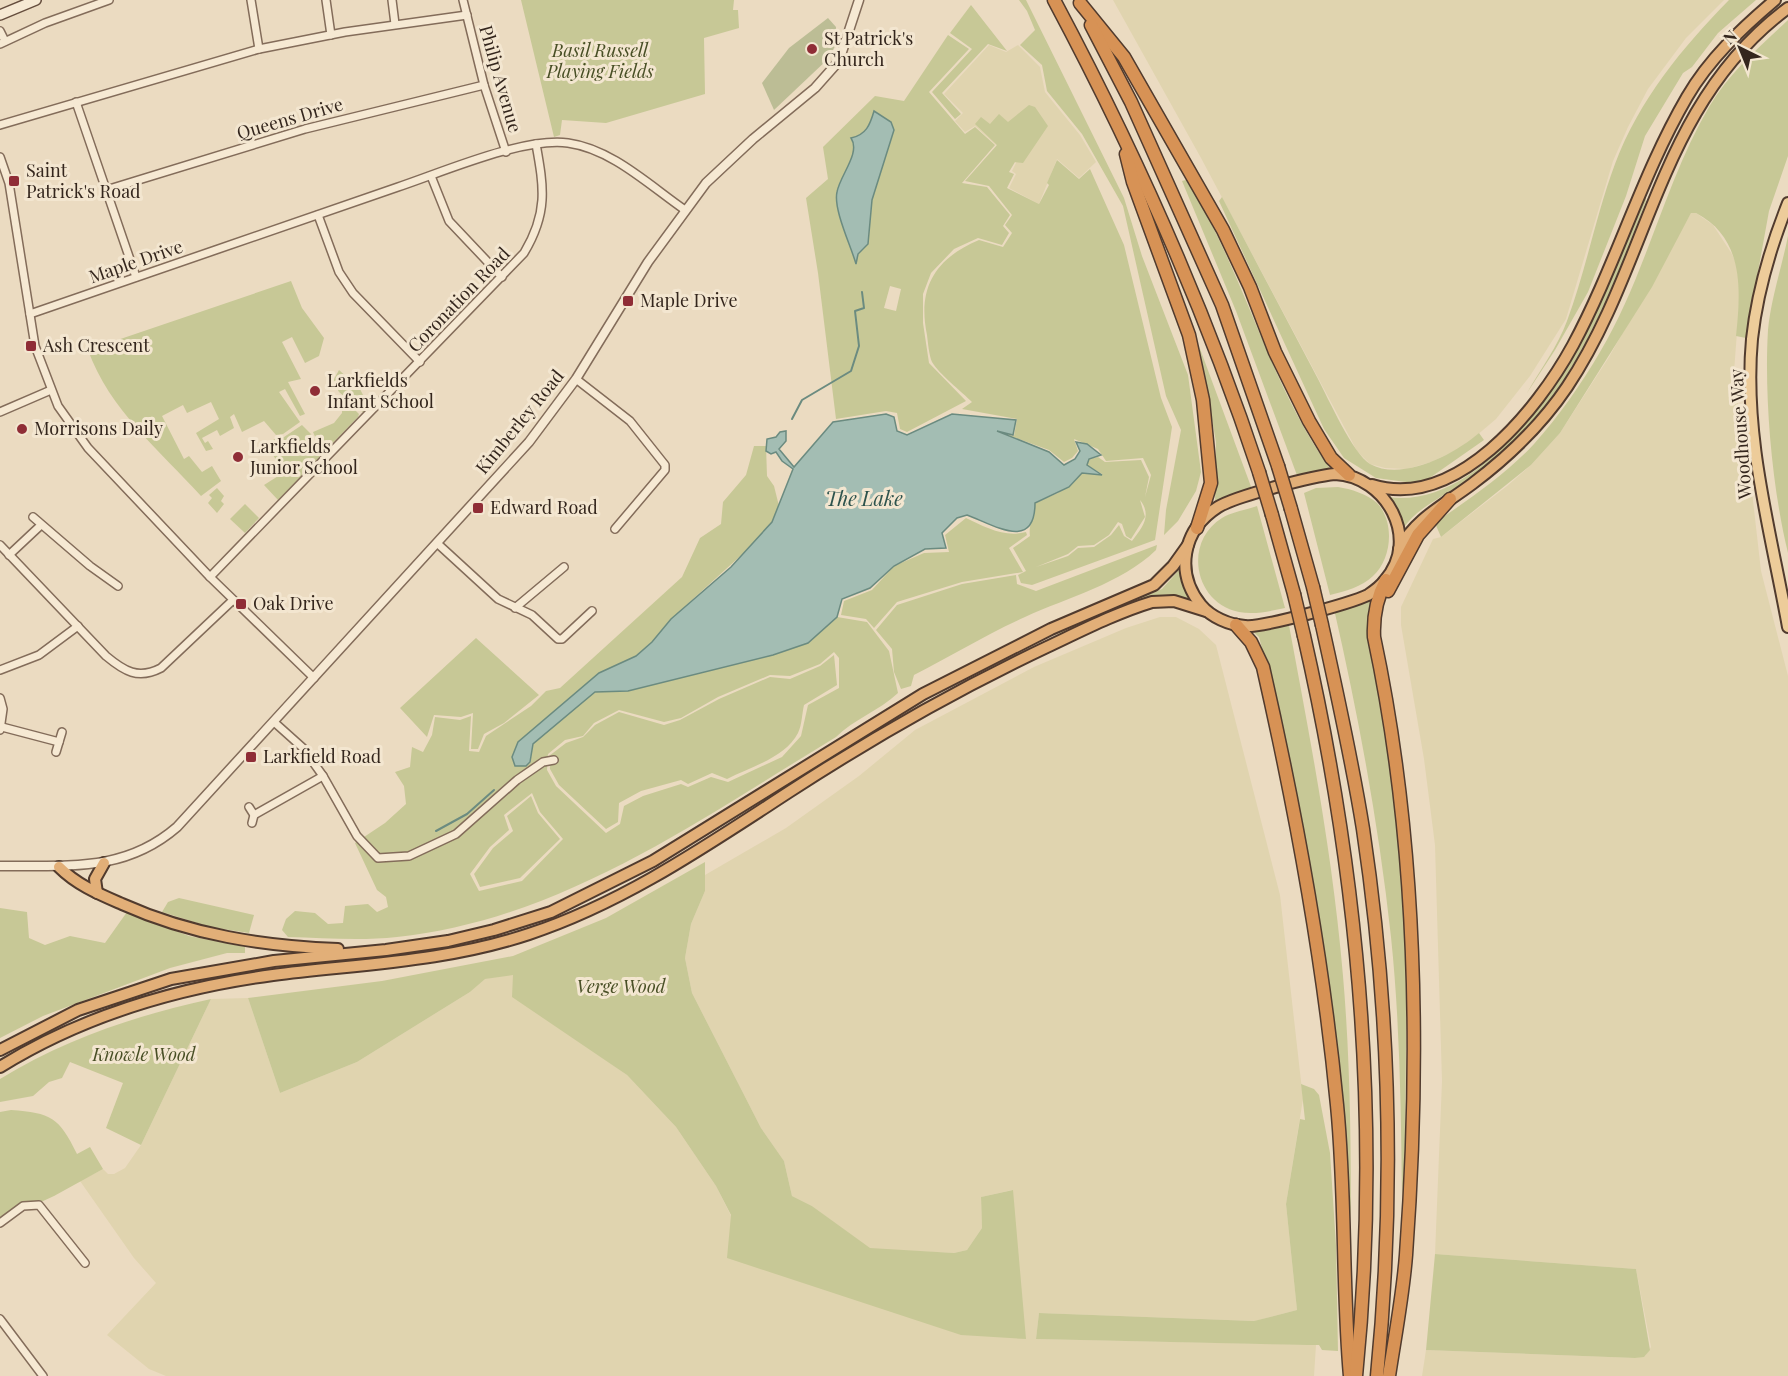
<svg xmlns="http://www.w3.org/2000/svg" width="1788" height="1376" font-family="'Playfair Display',serif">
<rect width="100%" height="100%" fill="#ebdbc1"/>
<g fill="#e0d4af">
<path d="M1113 0H1724L1686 38 1648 89 1628 127 1613 161 1566 319 1530 376 1496 419 1463 447 1431 462 1407 469 1385 468 1370 464 1357 451 1201 158Z"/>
<path d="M989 45 1006 52 1018 45 1040 67 1045 92 1080 135 1096 162 1079 178 1057 159 1039 204 1009 188 1016 174 1012 171 1016 163 975 126 965 132 955 121 963 113 944 94Z"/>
<path d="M1691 213H1696L1713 225 1732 254 1738 268 1740 292 1733 385 1745 430 1761 571 1788 676V1376H1422L1426 1350 1635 1358 1645 1356 1651 1347 1636 1269 1435 1254 1442 1081 1435 845 1424 759 1401 625V607L1433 539 1441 537 1507 486 1531 465 1560 433 1609 357Z"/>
<path d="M1160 617H1176L1199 629 1216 645 1280 895 1303 1099 1286 1204 1297 1310 1255 1321 1039 1313 1036 1339 1316 1345 1314 1376H166L149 1369 107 1335 156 1283 134 1258 80 1181 103 1169 108 1174H114L125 1168 141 1145 211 999 248 998 280 1093 357 1062 470 992 484 979 513 974 572 1036 627 1075 676 1127 716 1186 731 1216 1025 1339 1012 1190 981 1197 982 1228 967 1250 954 1253 870 1249 812 1206 792 1196 784 1161 761 1128 692 993 685 958 691 924 705 891V875L786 828 859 776 915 730 1034 667 1126 628Z"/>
</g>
<g fill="#c7c896" fill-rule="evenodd">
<path d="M521 0H734L733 10H738L739 28 704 38 705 94 606 123 562 120 560 135 554 137Z"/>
<path d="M1019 0H1026L1124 198 1142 256 1188 375 1201 472 1196 491 1178 521 1164 535 1166 510 1181 430 1166 396 1123 206 1082 134 1047 91 1042 65 1020 45 1035 30 1027 11Z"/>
<path d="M1729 0H1756L1718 33 1692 67 1683 73 1645 136 1626 196 1588 292 1555 350 1527 393C1540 370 1558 346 1567 321 1586 270 1596 215 1615 164 1639 100 1682 48 1729 0Z"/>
<path d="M971 5 1007 51 988 44 942 93 961 114 955 119 932 92 972 49 950 33Z"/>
<path d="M1788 20V156L1769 211 1746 338 1736 336C1741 289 1744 238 1696 213H1691L1652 287 1560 433 1531 465 1441 537 1435 523C1469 499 1506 474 1534 444 1559 416 1582 383 1600 352 1646 275 1664 184 1709 107 1729 73 1759 47 1788 20Z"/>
<path d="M948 35 969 49 929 92 965 134 975 127 995 145 962 183 987 187 1010 215 1003 226 1009 233 1002 245 978 238 954 249 931 273 923 294V323L929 363 966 401 907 432 900 429 897 413 886 411 836 419 818 273 806 198 828 179 823 147 875 96 904 101ZM875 111 891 122 894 130 872 200 868 244 858 254 856 262 837 206 844 174 855 153 856 145 852 138C866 134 869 125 875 111ZM890 286 901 289 896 311 884 308Z"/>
<path d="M1029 105 1035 107 1048 126 1023 163 1015 162 1009 172 1014 174 1007 188 1039 204 1049 185 1047 183 1057 160 1079 179 1090 169 1124 245 1161 398 1172 427 1155 540 1032 585 1021 583 1018 575 1026 571 1013 548 1030 536C1028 524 1035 516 1035 503L1058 493 1082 473 1102 474 1087 465 1089 459 1098 457 1105 462 1141 460 1149 477 1145 497 1151 475 1143 458 1106 461 1098 449 1074 439 1078 451 1072 458 1064 462 1049 450 999 432 1014 436 1017 419 962 409 972 402C962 392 939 374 932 362 929 355 928 343 927 335 917 287 936 258 979 240L1003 247 1012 233 1005 225 1012 215 989 186 965 181 997 145 975 124 981 117 990 124 999 114 1008 122ZM1140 500C1152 515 1143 527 1132 541L1124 536 1119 525 1111 535 1094 547 1078 548 1068 556 1036 567 1068 554 1078 546 1094 545 1109 535 1118 522 1122 524 1126 536 1131 539 1145 517Z"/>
<path d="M1186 180C1245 271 1267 382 1331 470L1298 478 1236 311 1182 181Z"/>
<path d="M1646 193V201C1612 288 1581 376 1512 443 1497 458 1480 471 1463 483 1441 498 1416 508 1402 530L1388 497C1486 511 1577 362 1608 286 1615 267 1634 204 1646 193Z"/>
<path d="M1222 197C1254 258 1286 318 1318 379 1328 398 1353 454 1370 464 1402 482 1455 454 1479 433L1484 440 1421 484 1376 478 1344 458 1324 429 1219 201Z"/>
<path d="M1788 236V553C1772 488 1764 396 1768 330 1771 299 1782 266 1788 236Z"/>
<path d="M291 281 302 308 324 338 319 356 305 363 292 337 282 342 301 379 288 382 305 414 300 416 285 389 279 392 300 422 283 434 276 435 264 421 242 432 234 414 230 417 234 428 220 436 217 430 202 438 205 443 208 441 213 449 206 451 196 433 219 419 211 402 187 413 183 405 162 416 184 459 189 456 202 472 212 466 221 481 201 496C160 451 109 409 88 350Z"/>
<path d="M1199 346 1253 492 1215 504 1216 442Z"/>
<path d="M339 370 360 389 369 407 364 413 339 392 333 381Z"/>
<path d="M346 401 359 414 358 417 325 451 321 450 313 432 334 423 342 413V405Z"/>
<path d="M302 425 311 434 320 457 278 500 264 485 283 473 270 449 274 439 284 437Z"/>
<path d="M754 446H766L767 476 774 486 779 506 772 522 759 539 671 619 652 642 636 656 599 673 518 742 530 762 533 744 595 692 628 691 773 655 808 643 837 617 867 622 889 651 898 693C879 711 854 719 836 737 699 820 561 920 397 937 361 941 324 938 288 937L282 930 286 919 295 911 315 913 328 924 343 923 345 906 368 904 377 912 388 907 386 897 377 890 355 843 385 823 406 804 404 786 395 772 410 767 412 747 423 752 432 735 435 717 460 720 471 716 469 751 479 752 486 736 531 706 546 691 560 688 682 577 700 538 721 524 723 502 746 475ZM834 652 839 658V688L808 705 801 736 782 757 728 782 711 777 688 787 681 784 643 796 624 806 620 824 606 833 556 786 547 770 548 754 565 740 583 736 594 723 619 710 664 722 681 718 718 697 770 675 790 676 820 664ZM532 793 540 812 563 839 522 881 479 891 470 874 490 847 509 830 504 815Z"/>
<path d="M1338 487C1351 489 1367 494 1377 503 1395 522 1392 559 1373 576 1362 587 1345 591 1330 595L1304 493 1316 488Z"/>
<path d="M217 488 224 496 221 501 224 504 217 513 208 503 212 498 209 495Z"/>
<path d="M245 504 259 518 245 533 230 519Z"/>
<path d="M1257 506 1285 608C1270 611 1255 615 1239 612 1194 603 1183 542 1222 518 1231 512 1247 510 1257 506Z"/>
<path d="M966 518C985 527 1005 538 1026 532L1027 535 1009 548 1023 572 962 582 897 602 874 628 866 619 841 615 844 601 872 590 894 566 924 553 949 552 945 535Z"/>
<path d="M1157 545 1156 550C1121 584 1068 597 1025 617 987 634 951 656 914 675L911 686 901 689 894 672 892 649 876 630 897 605 962 584 1016 575 1017 584 1036 591Z"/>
<path d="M1180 569 1191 600 1179 597 1062 635 1059 633 1162 589Z"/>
<path d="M1375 594V663L1396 812 1407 939 1405 1156 1402 1197C1401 1110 1400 1024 1391 937 1379 827 1359 718 1334 609Z"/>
<path d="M1288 620C1310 738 1333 856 1343 976 1350 1057 1351 1140 1351 1222L1343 1103 1275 697 1259 637 1251 630Z"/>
<path d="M476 638 539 695 504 723 484 734 478 749H471L473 713 461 717 434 715 427 737 400 708Z"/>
<path d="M834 655 837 685 804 705C802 713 802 725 798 733 786 757 751 767 727 779L712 773 688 784 681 780 641 791 619 803 618 822 606 829 559 785 550 769 549 756 566 743 583 737 595 725 619 712 664 725 680 720 719 699 770 677 790 679 820 666Z"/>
<path d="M531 796 538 813 560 839 520 878 480 887 474 874 493 848 513 831 507 816Z"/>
<path d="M705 862V891L691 924 685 958 692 993 761 1128 784 1161 792 1196 812 1206 870 1248 954 1253 967 1250 982 1228 981 1197 1013 1190 1026 1339 961 1335 727 1258 731 1215 716 1186 676 1127 627 1075 512 997 513 975 485 979 470 992 357 1062 280 1093 248 998 382 981 513 956 606 918Z"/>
<path d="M179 898 254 915 249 933 210 927 162 912 168 902Z"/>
<path d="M0 908 27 912 29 938 45 945 70 936 105 943 127 912 189 936 245 947V953H227L170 968 43 1016 0 1038Z"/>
<path d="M211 999 141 1145 106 1128 123 1083 70 1062 62 1078 49 1082 33 1096 0 1102V1079C65 1039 137 1015 211 999Z"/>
<path d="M1301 1084 1314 1089 1319 1095 1330 1153 1336 1246 1338 1351 1322 1350 1319 1345H1308L1036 1339 1039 1313 1254 1321 1297 1310 1286 1204 1300 1119 1305 1120Z"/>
<path d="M11 1110C51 1113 59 1117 77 1154L90 1147 103 1169 54 1196 41 1202H25L0 1217V1112Z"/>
<path d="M1435 1254 1636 1269 1650 1350 1644 1357 1635 1358 1426 1350Z"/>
</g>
<path fill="#bcbd95" d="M828 18 836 27 835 46 829 58 774 110 762 83 789 48Z"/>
<g fill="#a3bdb3" stroke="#6b8b80" stroke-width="1.5">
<path d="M874 111 891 122 894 130 872 200 868 244 858 254 856 264C851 246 833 209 837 192 840 175 861 153 851 138 866 135 870 125 874 111Z"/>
<path d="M886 414 894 417 897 431 907 435 952 414 1016 420 1013 435 997 431 1049 452 1064 465 1075 459 1080 451 1076 442 1087 444 1101 455 1089 459 1087 465 1102 475 1082 473 1069 487 1035 503C1035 552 994 525 967 515L957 518 942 533 946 548 925 549 894 566 870 588 842 599 837 617 808 643 773 655 628 691 595 692 533 744 530 762 526 766H515L512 757 518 742 599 673 636 656 652 642 671 619 731 567 772 522 793 469 782 461 776 452 771 454 766 451 767 439 776 437 780 432 786 431V441L779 449 794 467 833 422Z"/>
</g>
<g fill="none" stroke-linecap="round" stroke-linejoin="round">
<g stroke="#6b8b80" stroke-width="2">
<path d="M792 419 802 400 851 371 859 346 855 311 864 308 862 292"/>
<path d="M436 831 467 814 494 790"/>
</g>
<g stroke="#836c5a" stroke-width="10">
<g id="minor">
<path d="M251 0 259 49"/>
<path d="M326 0 331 35"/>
<path d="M392 0 395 24"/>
<path d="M463 0 484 85 506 152"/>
<path d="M0 31 5 41"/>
<path d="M0 44 45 23 109 0"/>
<path d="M76 102 136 277"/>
<path d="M0 125 259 49 345 32 467 15"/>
<path d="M0 157 9 183 35 346 58 406 88 448 210 577 314 678"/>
<path d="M431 176 449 221 502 277"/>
<path d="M106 190 305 129 484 85"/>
<path d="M318 215 339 272 353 293 420 362"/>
<path d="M30 314C153 272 275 229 398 187 443 172 523 137 568 143 612 149 650 186 685 210"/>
<path d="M576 379 630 421 665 465V470L615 529"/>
<path d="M0 412 51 390"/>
<path d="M33 517 90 566 118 586"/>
<path d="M438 544 498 599 532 615 558 639H562L592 611"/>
<path d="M0 545 106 656C124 671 138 680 161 668L233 600"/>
<path d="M9 555 41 525"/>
<path d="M210 577 524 253C548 213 544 188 536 144"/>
<path d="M515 608 564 567"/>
<path d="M0 670 39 655 78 626"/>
<path d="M0 698 3 709 0 730"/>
<path d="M2 727 59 742"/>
<path d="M56 752 62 732"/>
<path d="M323 776 357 836 378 858 409 856 456 834 517 780 543 762 554 760"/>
<path d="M249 807 254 815 252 823"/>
<path d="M254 815 323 776 303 748 274 722"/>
<path d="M0 1223 23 1206 39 1205 85 1263"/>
<path d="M0 1319 43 1376"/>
</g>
</g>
<g stroke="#836c5a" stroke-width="11">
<path id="tertiary" d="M0 866C66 865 124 873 177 827L529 442 576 379 648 262 706 183 753 139 815 88 839 61 859 0"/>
</g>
<g stroke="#654d3d" stroke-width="12">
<path id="secondary" d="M0 15 36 0"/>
</g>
<g stroke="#513b2e" stroke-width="14">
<path id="primary" d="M1788 203C1771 246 1757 293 1752 339 1743 436 1771 532 1788 627"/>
</g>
<g stroke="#513b2e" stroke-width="14">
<g id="trunk">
<path d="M1335 474C1386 476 1421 539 1385 580 1381 586 1374 591 1368 595 1351 603 1262 628 1245 626 1229 625 1211 617 1201 605 1175 573 1182 530 1218 507 1236 496 1313 476 1335 474Z"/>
<path d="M1372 485C1456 511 1537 411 1573 345 1616 265 1641 176 1687 97 1709 59 1742 28 1775 0"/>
<path d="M1399 549C1416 518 1444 505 1472 484 1508 457 1542 424 1567 387 1651 261 1657 105 1788 8"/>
<path d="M59 867C77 885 99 894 122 904 191 935 263 946 338 949"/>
<path d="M97 893 95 879 104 863"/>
<path d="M0 1050 78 1010 171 979 274 961 386 950 448 941 494 930 551 912 653 861 923 694 1051 629 1154 585 1173 566 1188 545"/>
<path d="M0 1067C84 1015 176 988 273 975 360 964 445 962 529 934 623 903 706 846 789 792 872 738 958 689 1047 647 1081 631 1116 613 1152 602L1174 601 1206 611"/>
</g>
</g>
<g stroke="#513b2e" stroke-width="15">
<g id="motorway">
<path d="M1054 0C1135 152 1205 308 1259 472"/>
<path d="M1080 3 1124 57 1223 230 1250 287 1275 352 1309 421 1331 458 1349 475"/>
<path d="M1091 25 1131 102 1222 305 1278 466"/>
<path d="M1126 154 1133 182 1189 335 1203 400 1211 483 1197 528"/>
<path d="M1291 509 1313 587"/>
<path d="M1272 515 1294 594"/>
<path d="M1386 580C1376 599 1373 616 1374 637 1417 839 1421 1050 1406 1255 1403 1295 1395 1336 1389 1376"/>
<path d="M1388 591 1418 535 1450 499"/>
<path d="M1236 625 1251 642 1263 667C1296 812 1323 957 1337 1105 1346 1195 1342 1286 1350 1376"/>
<path d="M1322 625C1337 693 1352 760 1363 829 1390 1009 1395 1195 1377 1376"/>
<path d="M1304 636C1359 877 1381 1129 1356 1376"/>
</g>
</g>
<use href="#minor" stroke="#f6e9d3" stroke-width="7"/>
<use href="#tertiary" stroke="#f6e9d3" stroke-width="8"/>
<use href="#secondary" stroke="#f6e9d3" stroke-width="9"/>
<use href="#primary" stroke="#edcc9a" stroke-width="10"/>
<use href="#trunk" stroke="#e2af78" stroke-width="10"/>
<use href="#motorway" stroke="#d79255" stroke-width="12"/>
<g stroke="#513b2e" stroke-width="15" stroke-linecap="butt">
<g id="motorway-bridge">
<path d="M1278 466 1291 509"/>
<path d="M1259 472 1272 515"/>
<path d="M1313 587 1322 625"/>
<path d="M1294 594 1304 636"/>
</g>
</g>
<use href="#motorway-bridge" stroke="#d79255" stroke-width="12"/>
</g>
<g fill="#8f2d36" stroke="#f3e6d0" stroke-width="2">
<circle cx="812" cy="49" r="6"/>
<rect x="8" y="175" width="12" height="12" rx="3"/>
<rect x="622" y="295" width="12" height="12" rx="3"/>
<rect x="25" y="340" width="12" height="12" rx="3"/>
<circle cx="315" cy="391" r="6"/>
<circle cx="22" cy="429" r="6"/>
<circle cx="238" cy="457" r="6"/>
<rect x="472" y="502" width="12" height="12" rx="3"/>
<rect x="235" y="598" width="12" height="12" rx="3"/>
<rect x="245" y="751" width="12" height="12" rx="3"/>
</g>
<g text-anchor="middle" stroke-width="6" stroke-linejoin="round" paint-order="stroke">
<g font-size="18" fill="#34261d" stroke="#f3e6d0" text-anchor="start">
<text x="824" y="45">St Patrick's<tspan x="824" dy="21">Church</tspan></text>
<text x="26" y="177">Saint<tspan x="26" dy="21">Patrick's Road</tspan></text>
<text x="640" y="307">Maple Drive</text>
<text x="43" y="352">Ash Crescent</text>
<text x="327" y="387">Larkfields<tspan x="327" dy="21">Infant School</tspan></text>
<text x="34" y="435">Morrisons Daily</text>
<text x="250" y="453">Larkfields<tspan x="250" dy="21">Junior School</tspan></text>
<text x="490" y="514">Edward Road</text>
<text x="253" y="610">Oak Drive</text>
<text x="263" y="763">Larkfield Road</text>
</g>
<g font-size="18" font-style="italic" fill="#484f25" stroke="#f3e6d0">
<text x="600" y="57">Basil Russell<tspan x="600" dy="21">Playing Fields</tspan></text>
<text x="621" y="993">Verge Wood</text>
<text x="144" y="1061">Knowle Wood</text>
</g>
<g font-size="18" fill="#34261d" stroke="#f3e6d0">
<text transform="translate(500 79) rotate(74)" y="6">Philip Avenue</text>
<text transform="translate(290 119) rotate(-16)" y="6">Queens Drive</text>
<text transform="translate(136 262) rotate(-19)" y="6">Maple Drive</text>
<text transform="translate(459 300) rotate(-46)" y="6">Coronation Road</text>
<text transform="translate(520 422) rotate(-51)" y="6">Kimberley Road</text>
<text transform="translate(1741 434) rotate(-94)" y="6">Woodhouse Way</text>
</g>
<g font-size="20" font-style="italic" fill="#2d534d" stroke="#f3e6d0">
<text x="864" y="506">The Lake</text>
</g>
</g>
<g transform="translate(1740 48) rotate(317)" stroke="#f3e6d0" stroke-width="4.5" paint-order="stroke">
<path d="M0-4.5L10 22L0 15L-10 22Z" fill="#34261d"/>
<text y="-9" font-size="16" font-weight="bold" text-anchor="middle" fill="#34261d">N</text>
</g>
</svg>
